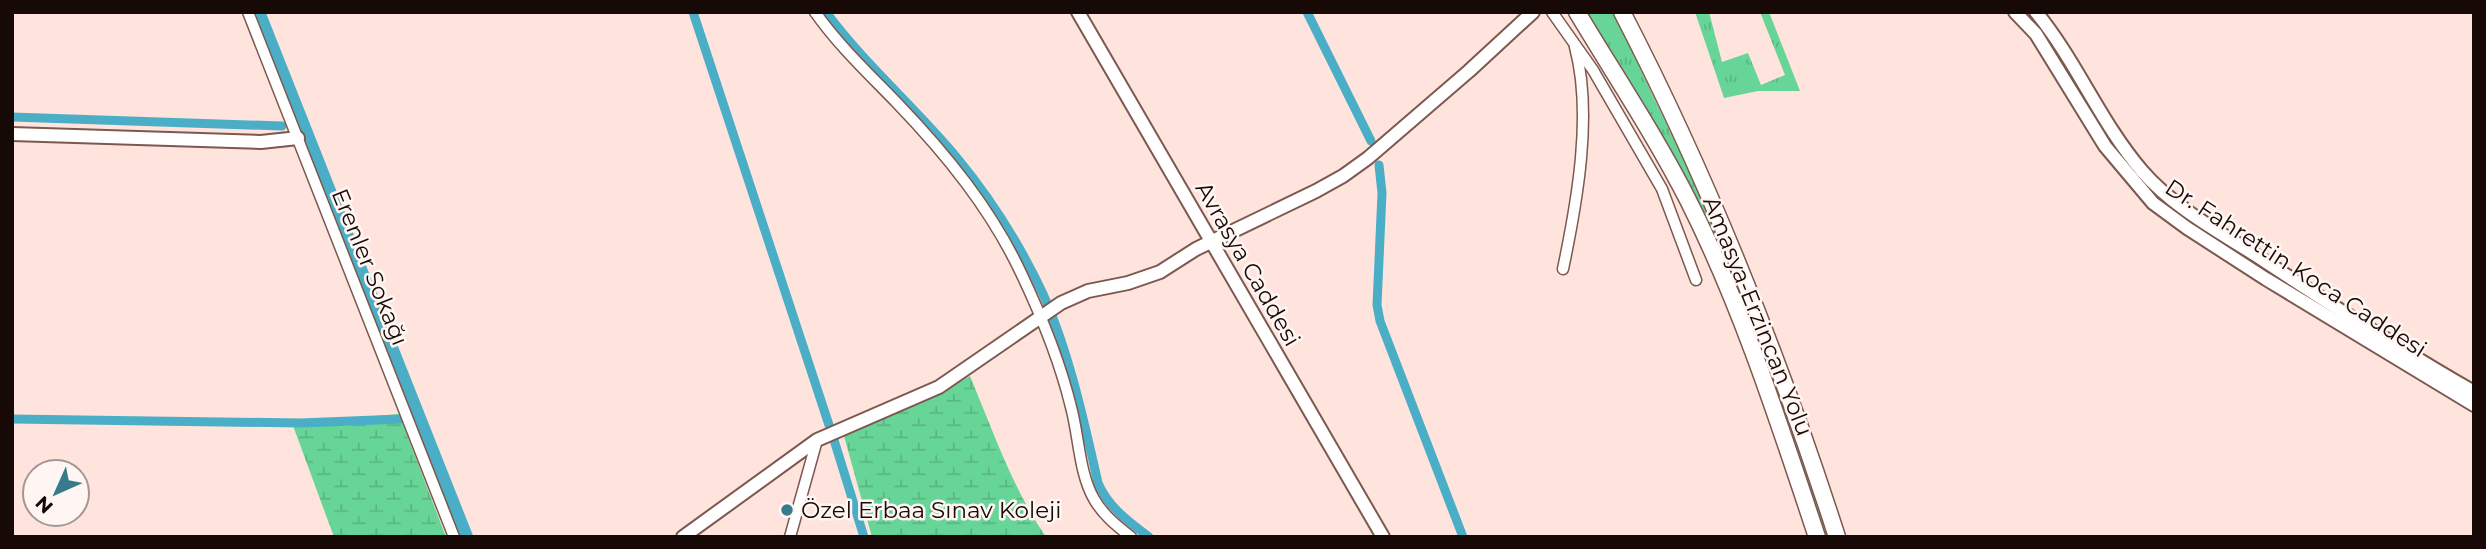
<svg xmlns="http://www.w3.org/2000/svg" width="2486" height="549" font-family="Montserrat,sans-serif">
<defs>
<pattern id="grass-tufts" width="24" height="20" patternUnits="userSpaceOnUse" patternTransform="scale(1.75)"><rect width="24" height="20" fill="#68d598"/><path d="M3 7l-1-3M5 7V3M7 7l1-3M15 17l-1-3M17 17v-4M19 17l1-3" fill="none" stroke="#59b682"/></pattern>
<pattern id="wetland-marsh" width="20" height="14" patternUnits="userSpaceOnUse" patternTransform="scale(1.75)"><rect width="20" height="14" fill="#68d598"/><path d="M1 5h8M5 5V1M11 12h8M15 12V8" fill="none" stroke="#59b682"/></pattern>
</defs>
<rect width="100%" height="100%" fill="#fee4dd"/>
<g fill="url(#grass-tufts)">
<path d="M1583 12H1613L1694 182 1744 300 1830 537H1824L1675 159Z"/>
<path d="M1695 12H1709L1722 62 1748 53 1761 85 1785 75 1760 12H1769L1800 91H1758L1724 98Z"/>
</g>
<g fill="url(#wetland-marsh)">
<path d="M970 376C993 431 1012 487 1046 537H872L844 436 933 397Z"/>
<path d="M399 414 446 537H334L292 423Z"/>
</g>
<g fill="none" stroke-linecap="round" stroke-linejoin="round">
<g stroke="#4baec7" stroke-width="9">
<path d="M693 12 829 425"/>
<path d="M826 12C865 65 916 108 958 159 991 199 1021 247 1043 294 1069 352 1084 421 1098 483 1108 507 1129 522 1149 537"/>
<path d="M1307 12 1371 141"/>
<path d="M12 117 282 126"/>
<path d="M1379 165 1382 193 1377 305 1380 321 1463 537"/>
<path d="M417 418H418"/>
<path d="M12 419 300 423 401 419"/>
<path d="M834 440 864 537"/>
</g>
<path stroke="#4baec7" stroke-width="16" d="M257 12 465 537"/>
<g stroke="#7c584e" stroke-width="13">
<g id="minor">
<path d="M248 12 454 537"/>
<path d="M815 12C839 46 868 73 897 103 946 154 991 209 1021 273 1041 315 1060 362 1071 407 1079 436 1079 473 1094 499 1103 515 1117 526 1131 537"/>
<path d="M1552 12 1593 70 1662 189 1696 280"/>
<path d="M1563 269C1577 202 1593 114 1575 47"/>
<path d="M790 537 817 440"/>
</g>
</g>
<g stroke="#7c584e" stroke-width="16">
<g id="tertiary">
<path d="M1078 12 1383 537"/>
<path d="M2015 12 2036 34 2105 146 2153 203 2187 228 2266 279 2474 405"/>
<path d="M2036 12C2077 62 2100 122 2142 171 2173 207 2218 231 2257 256 2328 303 2400 350 2474 392"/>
<path d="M12 134 261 142 298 138"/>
<path d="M683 537 817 440 939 387 1061 303 1088 291 1128 283 1160 272 1196 249 1316 191 1343 176 1368 158 1469 71 1533 12"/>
</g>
</g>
<g stroke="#7c584e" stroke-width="19">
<g id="trunk">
<path d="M1577 12C1614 74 1655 135 1688 200 1742 307 1779 423 1817 537"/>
<path d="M1622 12C1709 180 1779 357 1837 537"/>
</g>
</g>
<use href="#minor" stroke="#fff" stroke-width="10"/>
<use href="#tertiary" stroke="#fff" stroke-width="12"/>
<use href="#trunk" stroke="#fff" stroke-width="16"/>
</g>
<circle fill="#387b8c" stroke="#fff6f3" stroke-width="2.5" cx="787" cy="510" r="7"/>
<g text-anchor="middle" stroke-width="5" stroke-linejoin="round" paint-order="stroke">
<g font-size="23" fill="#170906" stroke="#fff6f3">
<text transform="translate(1248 264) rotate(60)" y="8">Avrasya Caddesi</text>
<text transform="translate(370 267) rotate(68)" y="8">Erenler Sokağı</text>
<text transform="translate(2296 268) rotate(33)" y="8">Dr. Fahrettin Koca Caddesi</text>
<text transform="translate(1758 316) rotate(68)" y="8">Amasya-Erzincan Yolu</text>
</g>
<g font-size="23" fill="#170906" stroke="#fff6f3" text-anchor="start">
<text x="801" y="518">Özel Erbaa Sınav Koleji</text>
</g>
</g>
<rect width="2486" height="549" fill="none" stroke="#170906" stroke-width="28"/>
<g transform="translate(56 493) rotate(225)"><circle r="33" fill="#fff6f3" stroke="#a29794" stroke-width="2"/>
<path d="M0-5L12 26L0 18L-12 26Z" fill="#387b8c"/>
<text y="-10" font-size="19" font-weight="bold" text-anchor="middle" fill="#170906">N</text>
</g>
</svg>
